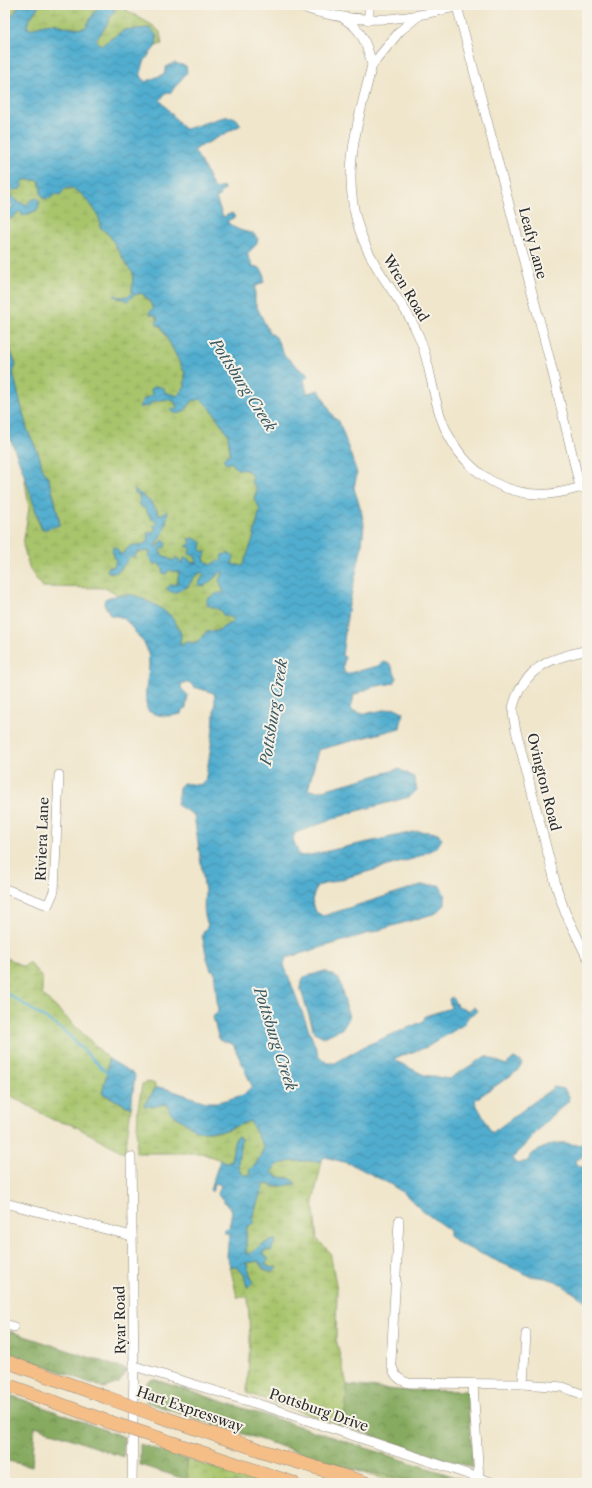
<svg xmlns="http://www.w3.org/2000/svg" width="592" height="1488" font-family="'Libre Caslon Text',serif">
<defs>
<pattern id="grass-tufts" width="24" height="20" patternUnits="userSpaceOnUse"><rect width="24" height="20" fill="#a8c56c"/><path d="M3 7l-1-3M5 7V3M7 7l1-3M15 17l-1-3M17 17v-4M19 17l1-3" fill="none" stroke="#91a95e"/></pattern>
<pattern id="forest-crowns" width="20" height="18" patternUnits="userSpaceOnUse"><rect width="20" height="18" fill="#86aa60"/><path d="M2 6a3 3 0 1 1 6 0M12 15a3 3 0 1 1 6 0" fill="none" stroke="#6e8b4f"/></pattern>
<pattern id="wetland-marsh" width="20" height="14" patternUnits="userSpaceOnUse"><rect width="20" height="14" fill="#a8c56c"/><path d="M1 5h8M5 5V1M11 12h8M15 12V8" fill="none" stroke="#91a95e"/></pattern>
<pattern id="water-waves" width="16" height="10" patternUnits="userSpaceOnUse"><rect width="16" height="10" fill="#51adcf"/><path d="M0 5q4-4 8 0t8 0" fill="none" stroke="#438da8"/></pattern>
</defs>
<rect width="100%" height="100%" fill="#f7f3e8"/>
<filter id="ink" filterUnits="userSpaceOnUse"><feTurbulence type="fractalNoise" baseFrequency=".025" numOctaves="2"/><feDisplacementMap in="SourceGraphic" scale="8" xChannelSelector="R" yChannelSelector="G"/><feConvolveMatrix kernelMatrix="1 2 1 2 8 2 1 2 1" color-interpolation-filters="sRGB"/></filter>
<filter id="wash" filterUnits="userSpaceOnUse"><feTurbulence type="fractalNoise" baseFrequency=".012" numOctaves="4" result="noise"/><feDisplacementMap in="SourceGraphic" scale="16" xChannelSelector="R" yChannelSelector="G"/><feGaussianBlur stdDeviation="0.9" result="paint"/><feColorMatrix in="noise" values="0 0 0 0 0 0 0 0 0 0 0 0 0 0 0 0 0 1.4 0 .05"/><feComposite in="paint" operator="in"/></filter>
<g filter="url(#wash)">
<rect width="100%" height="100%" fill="#f0e6cc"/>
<path fill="url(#grass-tufts)" stroke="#6a784c" d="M344 1467 423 1483H397Z"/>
<g fill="url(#forest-crowns)" stroke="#586a46">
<path d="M5 1330 12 1332 128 1370 119 1383 104 1388 5 1351Z"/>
<path d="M153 1379 465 1480 466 1483H423L344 1467 146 1402 147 1382Z"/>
<path d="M347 1385 397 1390 467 1391 473 1468 342 1426 346 1406Z"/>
<path d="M5 1393 124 1437 123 1457 35 1426 32 1467 5 1460Z"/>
<path d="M140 1444 186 1459 188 1480 140 1465Z"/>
</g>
<g fill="url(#wetland-marsh)" stroke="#6a784c">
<path d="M5 5H20L11 17 5 18Z"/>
<path d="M39 5H99L85 28C63 31 55 16 33 29L27 28 28 22Z"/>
<path d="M117 5H127L126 10 152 25 160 32 162 44 156 46 157 36 150 28 124 30 102 45 95 41 107 24Z"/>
<path d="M23 180H36L40 181V187L54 194C60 192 66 188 72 189 81 190 96 209 99 218 100 221 100 224 100 227L110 236 128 267 133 273 132 293 129 296 119 297 118 299 124 298 141 293C149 300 159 313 157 325L161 326 185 373V386L178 396C163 392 158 392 143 400L144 406C154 401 163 398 174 401L178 409 172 412 187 409 192 401 201 399 211 409 228 434 230 453 223 459 231 462 237 469 247 470 253 477 251 481 257 489 254 499 260 509 253 539 244 566 231 564 221 561 211 565 204 560 201 551 191 543V548L198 563 173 561 161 554 159 546 157 547 155 545 164 531 168 512 164 515 158 514 157 509 142 494 139 495 151 519 157 520 156 529 152 533H147L150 539 145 544 130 546 124 553 120 554 112 551 116 560 114 567H109L120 570C129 555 134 552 150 551L163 569 162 572 169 570 179 572 177 584 174 585 176 591 188 587 194 577 202 572 204 574 202 581 222 571 223 573 221 583 224 593 220 610 224 616 233 618 232 622 217 631 206 632 197 643 186 642 179 646 181 634 177 625 134 595H118L107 588 42 587 30 570 23 545 29 508 24 474 35 504 38 521 42 530 60 524 55 501 48 477 43 470 39 455 27 429 13 373 16 365C6 340 5 329 5 302L8 304 11 302 5 299V220L11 219 20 211 27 215 37 210C28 205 15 203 10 193Z"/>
<path d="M5 957 24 967 29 962 42 978V994L109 1059 107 1073 102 1093 131 1108 125 1153 73 1125 53 1120 5 1092Z"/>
<path d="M149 1082 155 1084 156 1088 144 1104H167L223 1131 250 1121 264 1148C259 1157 255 1165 251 1175H244L239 1170 238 1163 241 1139 239 1136 235 1138 231 1162H226L201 1153H136L138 1109 142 1084Z"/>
<path d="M290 1161H322L313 1202 317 1239 330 1252 337 1290 336 1339 347 1385 346 1406 342 1426 247 1393 250 1339 248 1297H237L230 1266 236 1267 244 1275 247 1287 253 1281 246 1263 258 1261 263 1269 268 1272 277 1267 271 1268 267 1266 263 1252 266 1250 271 1251 275 1240C271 1241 266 1242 262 1244 255 1248 256 1253 246 1254V1234L247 1227 254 1222 252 1218 264 1184C268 1184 270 1186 274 1187 280 1187 285 1181 289 1177 282 1178 277 1178 272 1172 275 1164 282 1163 290 1161Z"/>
<path d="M186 1459 262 1483H188Z"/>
</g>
<g fill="url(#water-waves)" stroke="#3e6c7d">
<path d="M20 5H39L28 22 27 28 32 29C57 15 62 32 85 28L99 5H117L107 24 96 41 102 45 124 30 150 28 157 36 156 46 145 60 140 74 145 82 164 74 167 66 174 63 186 66 187 72 171 92 166 93 160 100 184 129C196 128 226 112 235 118 238 119 239 123 241 125L194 150 206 171 214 189 224 187 225 190 219 193 220 196 216 198 223 217 232 213 235 217 227 221C233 229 244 232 253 233L258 239 256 245 247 254 253 266 260 268 264 274V282L255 287V303L269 332 276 337 284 355 302 371 307 373 309 375 304 380 307 393 319 390 334 418 339 421 357 473 354 488 361 510 364 524 362 545 348 610 342 656 345 657 343 667 345 674 378 666 383 662 390 664 397 678 394 683 372 687 354 695 351 710 363 714 395 708 403 712 400 728 318 750 308 790 319 791 399 769 414 777 417 790 409 797 350 813 295 833 293 839 299 855 305 856 418 831 438 833 442 839 437 847 416 858 317 886 312 900 316 912 323 916 421 885H439L445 895V905L436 913 286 958 284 965 319 1056 327 1063H335L365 1046 424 1021 425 1016 451 1008 449 999 452 997 458 1007 468 1011 474 1007 477 1011 469 1016 463 1025 427 1047 395 1058 396 1061 424 1075 449 1079 486 1056 506 1065 514 1058 523 1063 516 1072 476 1099 475 1102 492 1133 554 1087 564 1089 569 1096 568 1102 551 1116 513 1158 517 1164C521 1162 526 1162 530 1160V1155C538 1151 550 1143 559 1143 568 1142 577 1147 585 1143V1135L587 1134V1154L575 1161 577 1165 587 1168V1302L556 1281 546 1278 530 1276 462 1245 449 1236V1230L420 1209 404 1193 388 1183 351 1164 325 1157 323 1158 322 1161C308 1162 277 1157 272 1172 280 1182 289 1173 296 1184 287 1185 274 1189 266 1183L264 1184 252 1218 255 1222 247 1227 246 1234V1254C254 1253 256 1248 263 1244 267 1242 271 1241 276 1240L271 1251 266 1250 263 1252 264 1255 269 1259 265 1263C268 1268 273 1268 278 1267L273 1272C264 1272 263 1267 258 1261L246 1263 253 1282 249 1287H247L244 1275 236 1267 230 1266 227 1256 229 1233H224V1229L229 1228 232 1211C226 1206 224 1200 218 1194L221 1185 215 1183 212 1192 210 1190 220 1160 226 1162H231L235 1138 239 1136 241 1139 238 1163 239 1170 244 1175H251L249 1172 250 1169C257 1166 260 1155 264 1148L250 1121 223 1131H197L170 1112 167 1104 145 1107 144 1105 156 1088H164L206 1102H219L243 1095 252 1086 233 1044 219 1040 213 1017 218 1011 214 970H211L207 958 202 935 208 925C203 914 204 904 205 892L194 815 177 805 179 788 183 783 199 785 205 782C209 759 213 737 214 714 214 705 216 703 214 693L194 687 190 683H182L181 688 188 695 186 708 182 710 181 714C168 717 160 717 148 711 140 691 155 668 146 647 144 641 137 635 133 629 127 621 123 615 111 616L104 604 105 599 118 595H134L154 604 169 614 177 625 181 634 180 646 186 642 197 643 206 632 217 631 232 622 233 618 224 616 220 610 207 605V599L218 593H224L219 580 223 573 222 571 205 586 198 585 204 574 202 572 194 577 188 586 174 593 166 589 170 585 177 584 179 572 169 570 166 574 162 573 163 569 158 563 154 565 152 561 149 558 150 551 137 552 135 558 131 556 120 570 114 573 108 572 107 569 109 567H114L116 560 112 551 113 547H116L120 554 124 553 130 546 145 544 149 539 147 533 148 532 152 533 156 529 153 526 157 523V521L151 519 145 508 140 506 139 495 135 493 134 489C140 493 145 499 151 502 152 507 157 509 158 514H164L165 511 168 512 164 531 155 545 157 547 159 546 161 541 165 540 166 543 165 547 160 549 161 554 173 561 176 558 179 559 180 562H183L184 558H188L190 562 197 563 195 556 189 554 191 548 186 546 191 543 189 539 193 538 202 542 201 551 206 552 204 560 211 565 216 561H221L222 555 228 553 234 557 232 564 243 566 253 539 260 509 254 499 257 489 251 481 253 477 247 470 237 469 231 462 227 464 223 459 230 453 228 434 211 409 201 399 192 401C187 409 180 419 170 410L172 408 176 410 178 409 174 401 166 399 151 402 149 407 144 406 142 408 139 407 143 400 152 395 151 389 156 386 164 388 165 392 178 396 185 386V373L161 326 157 325 156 322 158 320 155 315H151L149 313 153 308 148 299 141 293 134 295 128 301C123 298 119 299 114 296L116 294 119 297 129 296 132 293 133 273 128 267 110 236 100 227C100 224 100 221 99 218 96 208 68 173 61 195L54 194 52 197 48 199 43 198 41 194 40 181 36 180H23L21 189 13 190 10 193C13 200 20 203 27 205L31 200 37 198 40 202 37 210 23 216 20 211 11 219 5 220V209L13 207 5 195V182L7 181 5 178V18L11 17Z"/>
<path d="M5 329 8 344 16 365 13 373 27 429 39 455 43 470 48 477 55 501 60 525 42 530 24 474 7 430 5 422Z"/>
<path d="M325 971 339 979 349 1018 343 1028 324 1037 314 1032 300 987 304 977Z"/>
<path d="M109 1059 135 1075 131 1108 102 1093 107 1073Z"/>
</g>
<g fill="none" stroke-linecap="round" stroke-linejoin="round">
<path stroke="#51adcf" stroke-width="2.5" d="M5 992 63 1030 107 1073"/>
</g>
</g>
<g filter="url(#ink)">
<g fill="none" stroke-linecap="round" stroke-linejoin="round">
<g stroke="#8e887c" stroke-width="10">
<g id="minor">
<path d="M296 5C355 27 403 21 463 5"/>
<path d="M369 5V20"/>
<path d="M457 6 549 357 580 487"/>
<path d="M343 18C347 21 352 24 356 28 365 38 369 52 372 65 354 138 334 193 375 264 390 290 409 311 420 339 430 364 432 392 441 418 458 465 497 497 549 494 562 493 574 489 587 486"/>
<path d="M372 65 400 31 417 17"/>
<path d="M587 650C558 657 536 661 520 689 517 695 513 703 513 710 513 717 515 724 516 731L557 889 565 912 587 957"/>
<path d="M5 889 48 905 54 891 59 775"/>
<path d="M131 1157 134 1366 132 1483"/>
<path d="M5 1203 132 1236"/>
<path d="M399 1221 391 1362C393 1373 397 1380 409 1383L523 1384 563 1387 587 1396"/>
<path d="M5 1324 14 1327"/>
<path d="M134 1366 271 1408 494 1483"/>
<path d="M473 1384 479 1479"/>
<path d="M523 1384 526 1334"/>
</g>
</g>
<g stroke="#8e887c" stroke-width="14">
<g id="highway">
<path d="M5 1361 108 1398"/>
<path d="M5 1384 109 1422"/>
<path d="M156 1415 275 1455 366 1483"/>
<path d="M155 1437 293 1483"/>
</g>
</g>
<use href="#minor" stroke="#fff" stroke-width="9"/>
<use href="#highway" stroke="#f6be87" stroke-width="13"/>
<g stroke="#8e887c" stroke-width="14" stroke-linecap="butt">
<g id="highway-bridge">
<path d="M108 1398 156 1415"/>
<path d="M109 1422 155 1437"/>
</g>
</g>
<use href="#highway-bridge" stroke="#f6be87" stroke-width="13"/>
</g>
</g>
<g text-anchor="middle" stroke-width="4" stroke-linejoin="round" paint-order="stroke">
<g font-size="14" fill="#2b2b2b" stroke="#f7f3e8">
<text transform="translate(533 243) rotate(75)" y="5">Leafy Lane</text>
<text transform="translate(406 288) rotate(59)" y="5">Wren Road</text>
<text transform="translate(544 782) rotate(76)" y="5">Ovington Road</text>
<text transform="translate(42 839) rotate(-88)" y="5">Riviera Lane</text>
<text transform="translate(120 1320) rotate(-91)" y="5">Ryar Road</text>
<text transform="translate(190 1409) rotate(19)" y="5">Hart Expressway</text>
<text transform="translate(319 1410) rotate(19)" y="5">Pottsburg Drive</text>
</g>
<g font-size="15" font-style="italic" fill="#385864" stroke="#f7f3e8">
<text transform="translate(243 385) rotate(57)" y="5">Pottsburg Creek</text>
<text transform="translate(274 712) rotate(-81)" y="5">Pottsburg Creek</text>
<text transform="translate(275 1039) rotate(72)" y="5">Pottsburg Creek</text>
</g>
</g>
<rect width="592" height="1488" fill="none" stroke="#f7f3e8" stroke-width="20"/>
</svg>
